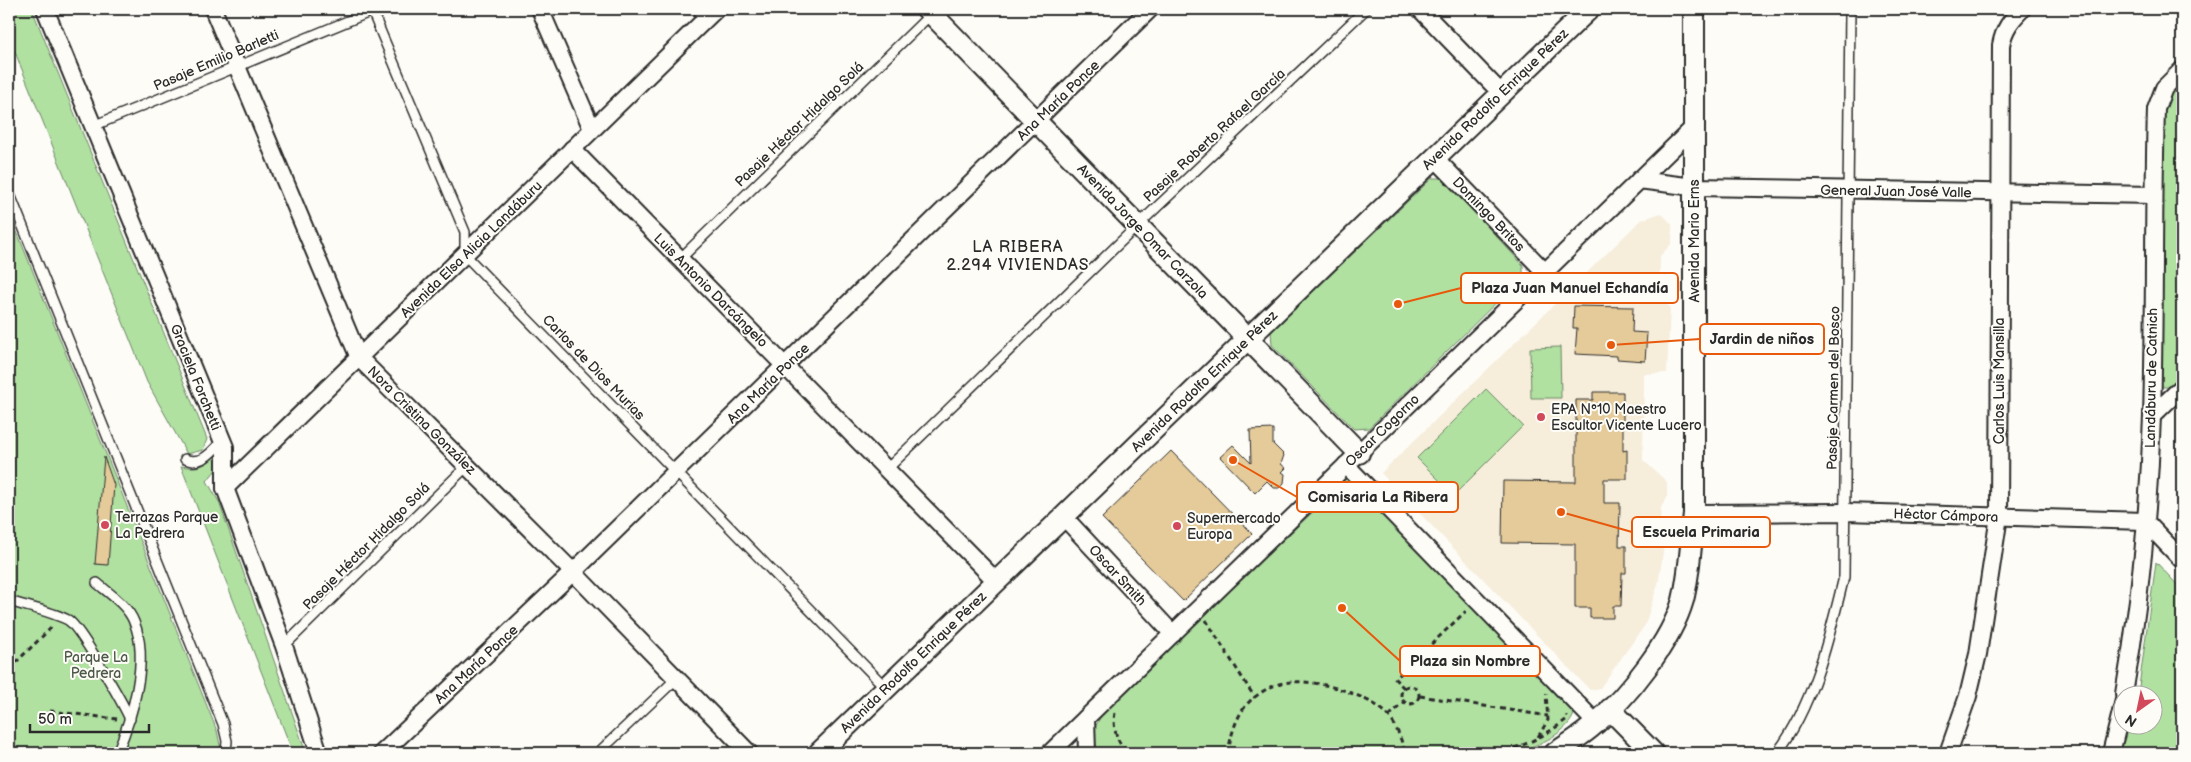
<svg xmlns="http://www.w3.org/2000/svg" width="2191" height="762" font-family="'Balsamiq Sans',sans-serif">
<rect width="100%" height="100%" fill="#fdfcf7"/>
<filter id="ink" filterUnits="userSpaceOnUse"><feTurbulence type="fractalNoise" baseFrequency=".02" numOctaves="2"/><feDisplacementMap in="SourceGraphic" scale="10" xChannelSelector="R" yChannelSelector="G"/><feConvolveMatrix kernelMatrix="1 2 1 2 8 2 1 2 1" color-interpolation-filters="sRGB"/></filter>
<g filter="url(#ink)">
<path fill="#f6eddb" d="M1661 213 1672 224V243L1660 256 1659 299 1670 307 1667 373 1644 374 1643 460 1667 482V498L1661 507 1660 522 1666 530 1662 559 1658 584 1645 625 1600 688 1590 690 1381 473 1641 220Z"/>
<g fill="#b0e1a1" stroke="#6e8666">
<path d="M9 9H32L207 439 203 450 187 454 147 382 9 37Z"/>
<path d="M2182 78V377L2171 387H2163L2159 380 2161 106 2169 91Z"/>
<path d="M1432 178H1442L1523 265V276L1369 428 1354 429 1272 345 1271 332Z"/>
<path d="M9 212 217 731 220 745 219 753H9Z"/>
<path d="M1560 347 1561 398H1531L1530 348Z"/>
<path d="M1486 389 1523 426 1454 495 1417 458Z"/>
<path d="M215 457 218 467 207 481 219 502 306 753H293L181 466C196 469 203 467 215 457Z"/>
<path d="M1345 476C1355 477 1359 488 1364 496L1574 714C1567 735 1532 748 1512 753H1099C1090 734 1094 727 1105 710L1319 506 1339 480Z"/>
<path d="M2156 562 2182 590V753H2120L2129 725 2154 724V694H2138Z"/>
</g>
<g fill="#e5cb9a" stroke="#2b2b2b">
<path d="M1574 306 1633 307 1632 332 1647 333 1645 361 1617 359V356L1575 354 1577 328H1573Z"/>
<path d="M1593 392H1623V451L1627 450V479H1604V503H1620L1619 546H1626V573H1622L1621 606H1613V618H1590V608H1575V544L1502 543 1503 481 1576 482V400H1593Z"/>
<path d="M1273 429V444L1284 455 1281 464 1286 468 1282 472 1285 474 1284 483 1279 488H1274L1267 481 1255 493 1220 457 1233 445 1251 463 1250 430Z"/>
<path d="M1171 451 1252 534 1183 601 1102 518Z"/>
<path d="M104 457 114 485 108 565 95 564Z"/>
</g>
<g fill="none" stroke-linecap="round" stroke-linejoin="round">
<g stroke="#2b2b2b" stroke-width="12">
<g id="service">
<path d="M698 9 703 21"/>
<path d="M372 11 465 232V255L886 688"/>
<path d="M93 126 377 9"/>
<path d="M9 192 223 724 227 741 226 753"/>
<path d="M680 259 932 13"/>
<path d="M185 459C201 466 212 452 222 441"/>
<path d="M887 469 1138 225 1366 9"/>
<path d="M97 583C110 594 128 606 134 622 150 660 132 717 117 753"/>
<path d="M9 601C28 607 50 611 68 620 80 627 123 704 130 719"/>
<path d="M284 646 467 466"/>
<path d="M598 753 677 678"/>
<path d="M1777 753C1814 705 1830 634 1844 577L1850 9"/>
</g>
</g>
<g stroke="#2b2b2b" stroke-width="20">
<g id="minor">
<path d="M45 9 225 447V488L284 646 319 753"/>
<path d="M213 9 359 358 573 572 749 753"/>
<path d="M540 9 592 129"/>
<path d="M1420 9 1501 93"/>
<path d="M572 149 996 581"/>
<path d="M1434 157 1544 271"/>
<path d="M1639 180 1694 187 2154 195"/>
<path d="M2152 416 2182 387"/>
<path d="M1346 465 1596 723"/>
<path d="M225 488 716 9"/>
<path d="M1694 513 1846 512 2145 521 2182 560"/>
<path d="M1063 516 1173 634"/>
<path d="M2124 694C2140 603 2149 509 2152 416 2155 313 2153 211 2156 109L2164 88 2182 70"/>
<path d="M1086 718 1087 753"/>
<path d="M382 753 573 572 1150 9"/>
<path d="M1050 753 1693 128"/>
<path d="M1948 753 1968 696 1978 654 1999 516 2001 45C2004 29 2011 20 2022 9"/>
<path d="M2111 753 2124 700"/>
</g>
</g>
<g stroke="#2b2b2b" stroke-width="24">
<g id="tertiary">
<path d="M927 9 1359 453"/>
<path d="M1610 709 1653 753"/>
<path d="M819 753 1589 9"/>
<path d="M1555 753C1568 744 1583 735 1595 724 1628 696 1671 642 1683 600 1690 572 1691 542 1694 513V9"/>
</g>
</g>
<g stroke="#2b2b2b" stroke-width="3" stroke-dasharray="5 4" stroke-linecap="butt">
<path d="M1331 502 1342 500 1365 509"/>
<path d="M1206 620 1255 698"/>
<path d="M9 669 54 625"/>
<circle cx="1410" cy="695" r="9"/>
<path d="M1404 688 1395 679 1466 611"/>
<path d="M1420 696 1548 716"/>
<path d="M50 711 117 719"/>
<path d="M1115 713C1112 727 1117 742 1127 753"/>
<path d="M1389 716 1404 702"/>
<path d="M1538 737 1548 720 1546 694"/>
<path d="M1228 753C1231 735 1236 715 1250 701 1258 694 1267 688 1276 685 1305 674 1367 693 1388 715 1396 725 1402 741 1405 753"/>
<path d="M1497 753C1521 748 1547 735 1567 719V715"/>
</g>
<use href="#service" stroke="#fdfcf7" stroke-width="9"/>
<use href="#minor" stroke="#fdfcf7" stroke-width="16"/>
<use href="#tertiary" stroke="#fdfcf7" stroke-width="20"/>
</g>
</g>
<g fill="#d1495b" stroke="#fdfcf7" stroke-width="2">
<circle cx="1541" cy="417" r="5"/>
<circle cx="105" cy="525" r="5"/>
<circle cx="1177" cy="526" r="5"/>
</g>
<g text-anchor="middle" stroke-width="4" stroke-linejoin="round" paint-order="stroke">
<g font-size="14" fill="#2b2b2b" stroke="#fdfcf7">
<text transform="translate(216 60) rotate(-23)" y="5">Pasaje Emilio Barletti</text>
<text transform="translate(1495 99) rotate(-44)" y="5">Avenida Rodolfo Enrique Pérez</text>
<text transform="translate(1058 100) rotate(-44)" y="5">Ana María Ponce</text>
<text transform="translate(799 124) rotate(-44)" y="5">Pasaje Héctor Hidalgo Solá</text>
<text transform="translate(1214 135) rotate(-43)" y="5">Pasaje Roberto Rafael García</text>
<text transform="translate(1896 191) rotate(1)" y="5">General Juan José Valle</text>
<text transform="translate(1489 214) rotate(46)" y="5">Domingo Britos</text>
<text transform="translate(1143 231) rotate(46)" y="5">Avenida Jorge Omar Carzola</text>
<text transform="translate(1694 241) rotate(-90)" y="5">Avenida Mario Erns</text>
<text transform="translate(471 249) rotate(-44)" y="5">Avenida Elsa Alicia Landáburu</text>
<text transform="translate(711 290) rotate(45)" y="5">Luis Antonio Darcángelo</text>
<text transform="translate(594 367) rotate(46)" y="5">Carlos de Dios Murias</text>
<text transform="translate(196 377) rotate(68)" y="5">Graciela Forchetti</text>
<text transform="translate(2151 378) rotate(-89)" y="5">Landáburu de Catnich</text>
<text transform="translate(1204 381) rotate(-44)" y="5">Avenida Rodolfo Enrique Pérez</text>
<text transform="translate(1999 381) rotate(-90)" y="5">Carlos Luis Mansilla</text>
<text transform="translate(768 383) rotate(-44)" y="5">Ana María Ponce</text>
<text transform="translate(1833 388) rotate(-89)" y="5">Pasaje Carmen del Bosco</text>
<text transform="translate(422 420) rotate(45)" y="5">Nora Cristina González</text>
<text transform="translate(1382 430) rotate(-44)" y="5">Oscar Cogorno</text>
<text transform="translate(1946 515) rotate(2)" y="5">Héctor Cámpora</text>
<text transform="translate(366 546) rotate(-45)" y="5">Pasaje Héctor Hidalgo Solá</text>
<text transform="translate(1118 575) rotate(47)" y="5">Oscar Smith</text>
<text transform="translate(913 662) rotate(-44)" y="5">Avenida Rodolfo Enrique Pérez</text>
<text transform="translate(476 664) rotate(-43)" y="5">Ana María Ponce</text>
</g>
<g font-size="14" fill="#2b2b2b" stroke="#fdfcf7" text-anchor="start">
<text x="1551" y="414">EPA Nº10 Maestro<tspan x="1551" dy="16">Escultor Vicente Lucero</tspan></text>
<text x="115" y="522">Terrazas Parque<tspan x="115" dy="16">La Pedrera</tspan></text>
<text x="1187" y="523">Supermercado<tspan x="1187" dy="16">Europa</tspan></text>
</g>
<g font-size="14" fill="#4c5848" stroke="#fdfcf7">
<text x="96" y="662">Parque La<tspan x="96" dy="16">Pedrera</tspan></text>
</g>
<g font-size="16" letter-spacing="1" fill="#2b2b2b" stroke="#fdfcf7">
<text x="1018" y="252">LA RIBERA<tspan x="1018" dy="18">2.294 VIVIENDAS</tspan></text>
</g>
</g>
<path fill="none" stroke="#e8590c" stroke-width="2" d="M1398 304L1461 288M1611 345L1700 339M1233 460L1297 497M1561 512L1632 532M1342 608L1400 661"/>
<g fill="#e8590c" stroke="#fdfcf7" stroke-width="2">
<circle cx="1398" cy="304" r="5"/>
<circle cx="1611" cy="345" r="5"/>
<circle cx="1233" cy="460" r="5"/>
<circle cx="1561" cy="512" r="5"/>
<circle cx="1342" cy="608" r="5"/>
</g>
<g fill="#fdfcf7" stroke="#e8590c" stroke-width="2">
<rect x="1461" y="273" width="217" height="30" rx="5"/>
<rect x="1700" y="324" width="124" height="30" rx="5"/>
<rect x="1297" y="482" width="161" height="30" rx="5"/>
<rect x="1632" y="517" width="138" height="30" rx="5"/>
<rect x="1400" y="646" width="140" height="30" rx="5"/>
</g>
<g font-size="15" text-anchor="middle" font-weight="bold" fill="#2b2b2b">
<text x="1570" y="293">Plaza Juan Manuel Echandía</text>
<text x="1762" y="344">Jardin de niños</text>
<text x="1378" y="502">Comisaria La Ribera</text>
<text x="1701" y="537">Escuela Primaria</text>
<text x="1470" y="666">Plaza sin Nombre</text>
</g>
<rect width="2191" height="762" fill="none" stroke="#fdfcf7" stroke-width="30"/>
<rect x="15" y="15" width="2161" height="732" fill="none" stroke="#2b2b2b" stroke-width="2" filter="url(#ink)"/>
<g transform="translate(2138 710) rotate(213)"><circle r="24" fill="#fdfcf7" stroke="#a9a8a5"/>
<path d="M0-4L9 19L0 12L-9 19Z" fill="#d1495b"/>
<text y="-8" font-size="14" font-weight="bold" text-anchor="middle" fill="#2b2b2b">N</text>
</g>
<path d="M30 724v8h119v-8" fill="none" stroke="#2b2b2b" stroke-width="2.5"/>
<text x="38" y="724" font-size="15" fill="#2b2b2b" stroke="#fdfcf7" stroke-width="4" paint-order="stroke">50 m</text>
</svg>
